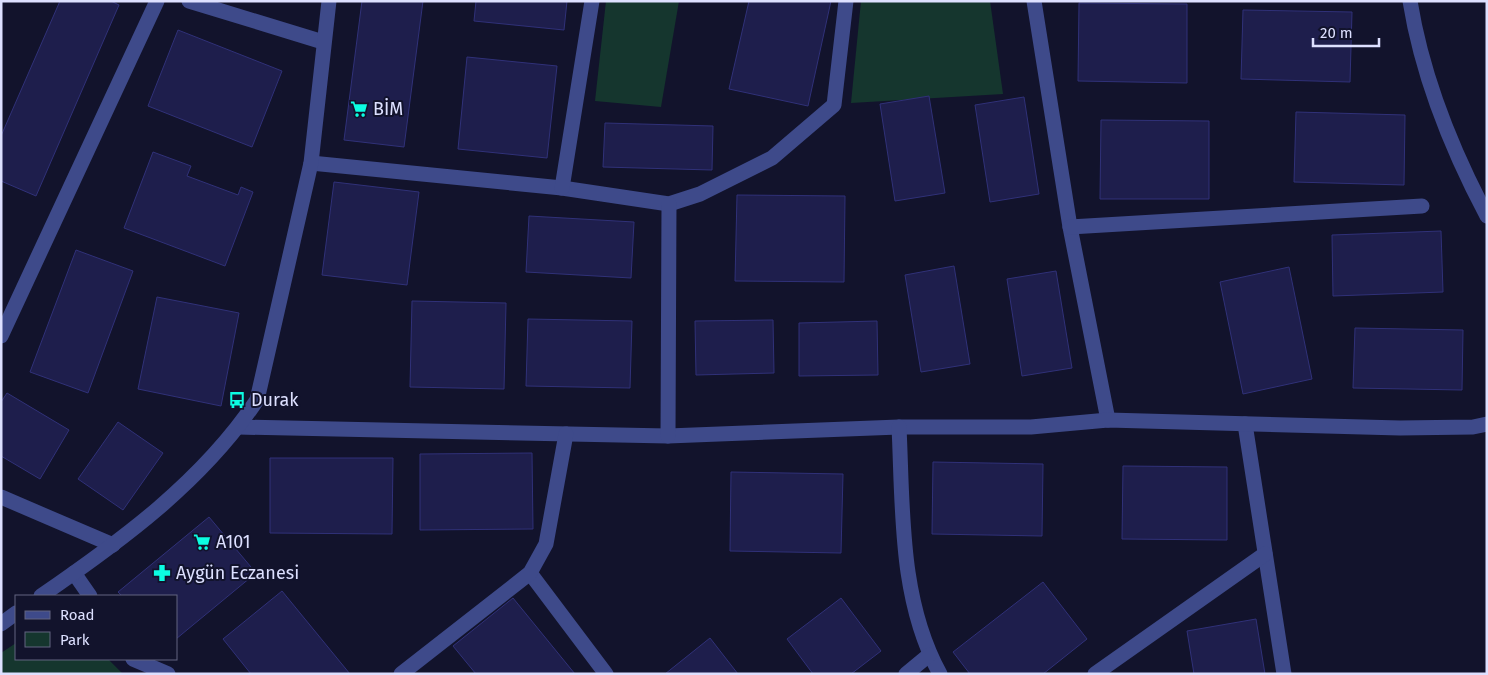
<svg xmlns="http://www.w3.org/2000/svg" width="1488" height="675" font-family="'Fira Sans',sans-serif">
<rect width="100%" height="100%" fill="#12132c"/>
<g fill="#15362e">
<path d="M606 1H679L661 107 595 101Z"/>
<path d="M861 1H990L1003 94 851 103Z"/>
<path d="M16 643V659H108L123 674H1V653Z"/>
</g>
<g fill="#1e1e4c" stroke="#303178">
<path d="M60 1H111L119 5 36 196 1 181V136Z"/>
<path d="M362 1H423L404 147 344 140Z"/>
<path d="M476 1H567L564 30 474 21Z"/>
<path d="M749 1H831L808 106 729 89Z"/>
<path d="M1079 3 1187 4V83L1078 81Z"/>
<path d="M1243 10 1352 12 1350 82 1241 79Z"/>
<path d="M178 30 282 71 252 147 148 106Z"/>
<path d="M467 57 557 66 547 158 458 149Z"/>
<path d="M929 96 945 193 895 201 880 104Z"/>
<path d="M1024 97 1039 194 990 202 975 105Z"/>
<path d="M1296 112 1405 115 1404 185 1294 182Z"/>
<path d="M1101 120 1209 121V199H1100Z"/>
<path d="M605 123 713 126 712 170 603 167Z"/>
<path d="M153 152 191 166 187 176 238 195 241 187 253 192 225 266 124 228Z"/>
<path d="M334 182 419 192 407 285 322 275Z"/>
<path d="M737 195 845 196 844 282 735 281Z"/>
<path d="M529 216 634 222 631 278 526 272Z"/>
<path d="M1441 231 1443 292 1333 296 1332 235Z"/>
<path d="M76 250 133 271 88 393 30 372Z"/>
<path d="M954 266 970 364 921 372 905 275Z"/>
<path d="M1289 267 1312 379 1243 394 1220 282Z"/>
<path d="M1056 271 1072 368 1022 376 1007 279Z"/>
<path d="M157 297 239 313 221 406 138 389Z"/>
<path d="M412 301 506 303 504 389 410 387Z"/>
<path d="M528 319 632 321 630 388 526 386Z"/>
<path d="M773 320 774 373 696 375 695 321Z"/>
<path d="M877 321 878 375 799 376V323Z"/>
<path d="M1355 328 1463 330 1462 390 1353 388Z"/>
<path d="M7 393 69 430 40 479 1 456V402Z"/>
<path d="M118 422 163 453 123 510 78 479Z"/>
<path d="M532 453 533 529 420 530V454Z"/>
<path d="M270 458H393L392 534 270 533Z"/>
<path d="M933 462 1043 464 1042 536 932 534Z"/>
<path d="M1123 466 1227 467V540L1122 539Z"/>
<path d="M731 472 843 474 841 553 730 551Z"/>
<path d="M209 517 256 573 176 639V596H122L118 592Z"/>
<path d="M1043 582 1087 639 1043 674H970L953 652Z"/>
<path d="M282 591 350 674H251L223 639Z"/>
<path d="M513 598 575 674H476L453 646Z"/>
<path d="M841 598 881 651 851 674H813L787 639Z"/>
<path d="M1256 619 1265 674H1194L1187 631Z"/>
<path d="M710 638 738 674H665Z"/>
</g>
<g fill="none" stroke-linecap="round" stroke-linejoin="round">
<g stroke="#3e4a8a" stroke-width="15">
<path d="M189 1 323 42"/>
<path d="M1034 1 1070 227 1108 420"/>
<path d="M1410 1C1422 75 1452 150 1487 216"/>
<path d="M311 163 562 188 669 204 700 194 772 158 834 105 846 1"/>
<path d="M562 188 592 1"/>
<path d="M1070 227 1422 206"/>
<path d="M1 336 157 1"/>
<path d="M1245 424 1284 674"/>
<path d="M238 427 668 436 899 427H1031L1108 420 1400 428 1473 427 1487 424"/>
<path d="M899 427C903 509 899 600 940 674"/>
<path d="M668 436 669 204"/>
<path d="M1 497 113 545"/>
<path d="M74 573 90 596"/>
<path d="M530 573 606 674"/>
<path d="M41 596C121 541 202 482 257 400L311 163 329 1"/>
<path d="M1 624 16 613"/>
<path d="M133 659 168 674"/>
<path d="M401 674 530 573 546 544 566 434"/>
<path d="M906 674 929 655"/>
<path d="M1095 674 1265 554"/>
</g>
</g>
<defs>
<g id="supermarket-bare" transform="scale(1.35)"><path d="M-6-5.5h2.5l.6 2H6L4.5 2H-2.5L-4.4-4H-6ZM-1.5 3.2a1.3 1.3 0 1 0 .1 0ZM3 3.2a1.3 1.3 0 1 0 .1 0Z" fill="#0cfce2" stroke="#12132c" stroke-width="2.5" paint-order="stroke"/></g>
<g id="bus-bare" transform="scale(1.35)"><path d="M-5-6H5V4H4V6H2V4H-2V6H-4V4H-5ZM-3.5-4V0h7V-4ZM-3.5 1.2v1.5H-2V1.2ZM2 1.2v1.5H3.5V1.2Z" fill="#0cfce2" stroke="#12132c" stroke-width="2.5" paint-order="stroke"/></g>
<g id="pharmacy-bare" transform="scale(1.35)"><path d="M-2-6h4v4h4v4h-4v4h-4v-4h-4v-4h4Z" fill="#0cfce2" stroke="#12132c" stroke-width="2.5" paint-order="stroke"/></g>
</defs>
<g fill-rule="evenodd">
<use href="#supermarket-bare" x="359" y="109"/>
<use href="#bus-bare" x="237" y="400"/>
<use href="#supermarket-bare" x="202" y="542"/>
<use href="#pharmacy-bare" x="162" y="573"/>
</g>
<g text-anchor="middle" stroke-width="4" stroke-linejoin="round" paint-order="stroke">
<g font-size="18" fill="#dde0ff" stroke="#12132c" text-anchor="start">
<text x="373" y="115">BİM</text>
<text x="251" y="406">Durak</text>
<text x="216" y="548">A101</text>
<text x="176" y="579">Aygün Eczanesi</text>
</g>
</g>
<rect width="1488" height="675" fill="none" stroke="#dde0ff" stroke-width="5"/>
<rect x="15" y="595" width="162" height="65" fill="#12132c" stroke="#636580"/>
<rect x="25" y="611" width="25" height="8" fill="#3e4a8a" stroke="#636580"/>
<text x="60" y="620" font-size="15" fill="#dde0ff">Road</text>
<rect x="25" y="632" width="25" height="15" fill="#15362e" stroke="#636580"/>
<text x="60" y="645" font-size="15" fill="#dde0ff">Park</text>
<path d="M1313 38v8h66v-8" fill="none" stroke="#dde0ff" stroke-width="2.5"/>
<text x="1320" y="38" font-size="15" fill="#dde0ff" stroke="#12132c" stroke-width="4" paint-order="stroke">20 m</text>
</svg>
